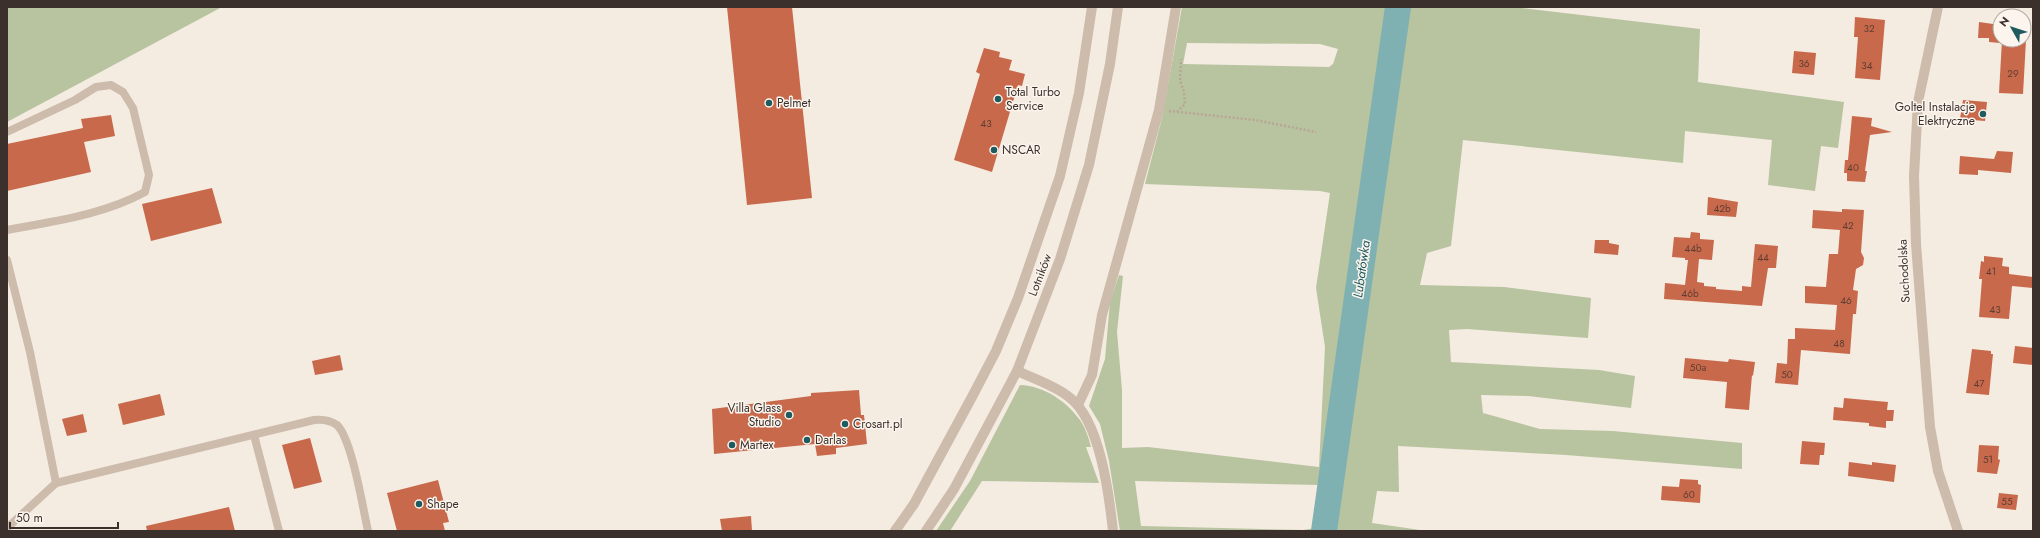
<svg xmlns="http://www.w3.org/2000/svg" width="2040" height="538" font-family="Jost,sans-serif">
<rect width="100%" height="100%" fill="#f4ebe1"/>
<g fill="#b8c4a0" fill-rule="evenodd">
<path d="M7 7H222L7 122Z"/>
<path d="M1182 7H1522V8L1700 29 1698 82 1844 102 1838 148 1821 146 1815 191 1768 185 1772 140 1685 131 1683 163 1463 140 1451 246 1427 253 1420 285 1504 287 1591 298 1588 338 1467 329 1449 330 1451 362 1599 370 1635 376 1631 408 1528 396 1481 395 1483 413 1540 429 1613 431 1742 443V469L1566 455 1398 446 1399 492 1377 491 1372 523 1427 531H1120L1109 461 1100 424 1089 406 1105 359 1110 302 1119 275 1123 276 1117 332 1122 390V448L1148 447 1319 467 1325 347 1316 288 1330 193 1320 191 1145 184 1162 118ZM1187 43 1320 44 1338 49 1333 64 1329 67 1183 64ZM1135 481 1319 485 1320 499 1316 528 1303 530 1141 526Z"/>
<path d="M1020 385C1045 386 1068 402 1082 423 1086 430 1089 439 1091 447H1086L1099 483 982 481 950 531H936L970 481Z"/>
</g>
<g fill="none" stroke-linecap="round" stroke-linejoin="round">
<path stroke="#7fb0b2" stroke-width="26" d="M1324 531 1398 7"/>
</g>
<g fill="#c8694b">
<path d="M727 7H792L812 198 747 205Z"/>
<path d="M1855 17 1885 20 1880 80 1855 78 1858 37H1854Z"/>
<path d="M1979 22 2000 25V43L1989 42V38H1978Z"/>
<path d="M2002 40H2026L2023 94 1999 93Z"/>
<path d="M984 48 1000 52 999 57 1012 60 1009 70 1025 74 1022 86 1018 85 992 172 954 160 980 74 976 72Z"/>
<path d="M1794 51 1816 53 1814 75 1792 73Z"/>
<path d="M1963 100 1987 102 1985 121 1960 119Z"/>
<path d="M111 115 115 136 84 142 91 172 7 191V144L83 128 81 119Z"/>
<path d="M1852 116 1872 118 1871 126 1892 132 1870 135 1865 171H1867L1865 182 1847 181V173H1844L1845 160H1848Z"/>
<path d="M1997 151 2013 152 2011 173 1978 170V175L1959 174 1960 156 1994 159Z"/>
<path d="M212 188 222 223 151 241 142 204Z"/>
<path d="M1708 197 1738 202 1736 217 1707 215Z"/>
<path d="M1842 209 1864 210 1861 252 1864 258 1863 265 1856 269 1853 290 1858 291 1856 314H1853L1850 354 1801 350 1798 385 1775 383 1777 363 1787 364 1788 339H1795V328L1835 330 1837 305 1805 303V286L1826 287 1829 254H1838L1840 230 1812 228 1813 210 1842 212Z"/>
<path d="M1691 232 1700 233V239L1714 240 1712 260 1699 259 1697 282 1704 283V286L1716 287V289L1742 291V286L1751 287 1755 244 1778 246 1776 268H1768L1762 306 1664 299 1665 283 1685 285 1688 260H1685V258L1672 257 1674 237 1690 238Z"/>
<path d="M1595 240H1609V243L1619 245 1618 255 1594 253Z"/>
<path d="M1984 256 2003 258 2002 266 2009 267V274L2033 277V288L2012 286 2009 319 1979 317 1982 279H1979L1981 261 1984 262Z"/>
<path d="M2015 346 2033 348V365L2013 363Z"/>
<path d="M1972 349 1991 351V354H1993L1989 395 1966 393Z"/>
<path d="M340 355 343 370 315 375 312 361Z"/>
<path d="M1685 358 1728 362 1729 359 1755 362 1753 376 1752 375 1749 410 1725 408 1727 382 1683 378Z"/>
<path d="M859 390 861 415H864L867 444 836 448V454L817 456 815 444 714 454 712 409 811 396V393Z"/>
<path d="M160 394 165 415 123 425 118 404Z"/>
<path d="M1844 398 1888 402 1887 410H1894L1893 421H1886V428L1869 426V423L1833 420 1834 407 1843 408Z"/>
<path d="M83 414 87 432 67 436 62 419Z"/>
<path d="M310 438 322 482 294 489 282 445Z"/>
<path d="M1802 441 1825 443 1824 455H1820L1819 465 1800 464Z"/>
<path d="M1979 445 1999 446 1998 459 2000 460 1997 474 1977 472Z"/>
<path d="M1849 462 1872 465V462L1896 465 1894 482 1848 476Z"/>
<path d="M1680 479 1698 480V484L1701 485 1700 503 1661 500 1662 486 1679 487Z"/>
<path d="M438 480 449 522 443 523 445 531H397L387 493Z"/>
<path d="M1999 493 2018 495 2016 510 1997 508Z"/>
<path d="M229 507 235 531H147L146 526Z"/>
<path d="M751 516 752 531H722L720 519Z"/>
</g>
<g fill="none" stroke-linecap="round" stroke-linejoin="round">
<g stroke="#b9a596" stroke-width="2.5" stroke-dasharray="2 2" stroke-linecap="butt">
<path d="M1169 111 1255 120 1316 132"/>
<path d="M1177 112 1185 104 1184 92 1180 81 1181 59"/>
</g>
<g stroke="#cdbbac" stroke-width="8">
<path d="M7 132 75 100 96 87 111 85 123 92 133 108 149 175 145 192C103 215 54 221 7 230"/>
<path d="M7 260 30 352 56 483"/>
<path d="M254 435 279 531"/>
<path d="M7 528 56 483 314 420C322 419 330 420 337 425 352 439 363 509 368 531"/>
</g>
<g stroke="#cdbbac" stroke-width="10">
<path d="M1017 371C1033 378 1056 386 1069 397 1100 420 1109 494 1113 531"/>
<path d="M1078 405 1092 375 1102 315 1159 110 1176 7"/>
<path d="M895 531 914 504 973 395 996 351 1018 298 1060 176 1079 93 1092 7"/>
</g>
<g stroke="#cdbbac" stroke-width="10">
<path d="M1938 7 1918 102 1914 176 1916 244 1930 427 1938 471 1958 531"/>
<path d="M926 531 954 489 1017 371 1060 259 1089 165 1110 64 1118 7"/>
</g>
</g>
<g fill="#1f5a5e" stroke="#fbf5ee" stroke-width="1.5">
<circle cx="998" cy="99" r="4"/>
<circle cx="769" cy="103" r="4"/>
<circle cx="1983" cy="114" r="4"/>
<circle cx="994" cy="150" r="4"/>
<circle cx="789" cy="415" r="4"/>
<circle cx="845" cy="424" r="4"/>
<circle cx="807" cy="440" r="4"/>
<circle cx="732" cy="445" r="4"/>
<circle cx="419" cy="504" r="4"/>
</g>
<g text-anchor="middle" stroke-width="3" stroke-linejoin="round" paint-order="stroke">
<g font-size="10" fill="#5e3e33">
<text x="1869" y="32">32</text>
<text x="1804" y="67">36</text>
<text x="1867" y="69">34</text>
<text x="2013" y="77">29</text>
<text x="986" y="127">43</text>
<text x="1853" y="171">40</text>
<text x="1722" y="212">42b</text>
<text x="1848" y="229">42</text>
<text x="1693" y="252">44b</text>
<text x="1763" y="261">44</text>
<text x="1991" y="275">41</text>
<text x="1690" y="297">46b</text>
<text x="1846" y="304">46</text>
<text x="1995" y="313">43</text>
<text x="1839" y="347">48</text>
<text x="1698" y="371">50a</text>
<text x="1787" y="378">50</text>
<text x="1979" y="387">47</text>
<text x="1988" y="463">51</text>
<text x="1689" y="498">60</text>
<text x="2007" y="505">55</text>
</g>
<g font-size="12" fill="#3b302b" stroke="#fbf5ee" text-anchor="start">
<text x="1006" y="96">Total Turbo<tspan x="1006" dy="14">Service</tspan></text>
<text x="777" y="107">Pelmet</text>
<text x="1975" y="111" text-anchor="end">Goltel Instalacje<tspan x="1975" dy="14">Elektryczne</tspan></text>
<text x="1002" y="154">NSCAR</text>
<text x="781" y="412" text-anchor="end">Villa Glass<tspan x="781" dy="14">Studio</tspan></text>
<text x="853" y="428">Crosart.pl</text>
<text x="815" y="444">Darlas</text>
<text x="740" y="449">Martex</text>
<text x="427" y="508">Shape</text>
</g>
<g font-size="12" fill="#3b302b" stroke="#fbf5ee">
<text transform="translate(1904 271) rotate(-93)" y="4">Suchodolska</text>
<text transform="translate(1040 275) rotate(-69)" y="4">Lotników</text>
</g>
<g font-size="13" font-style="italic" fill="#1f5a5e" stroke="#fbf5ee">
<text transform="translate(1361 269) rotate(-82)" y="5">Lubatówka</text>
</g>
</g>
<rect width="2040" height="538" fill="none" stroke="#3b302b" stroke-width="16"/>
<g transform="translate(2012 28) rotate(309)"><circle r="19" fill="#fbf5ee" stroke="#aea6a0"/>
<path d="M0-3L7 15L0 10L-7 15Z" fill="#1f5a5e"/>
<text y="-6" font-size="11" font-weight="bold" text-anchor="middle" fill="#3b302b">N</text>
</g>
<path d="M10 522v6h108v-6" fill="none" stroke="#3b302b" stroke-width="2"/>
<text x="16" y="522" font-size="12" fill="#3b302b" stroke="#fbf5ee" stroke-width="3" paint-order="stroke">50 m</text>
</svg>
